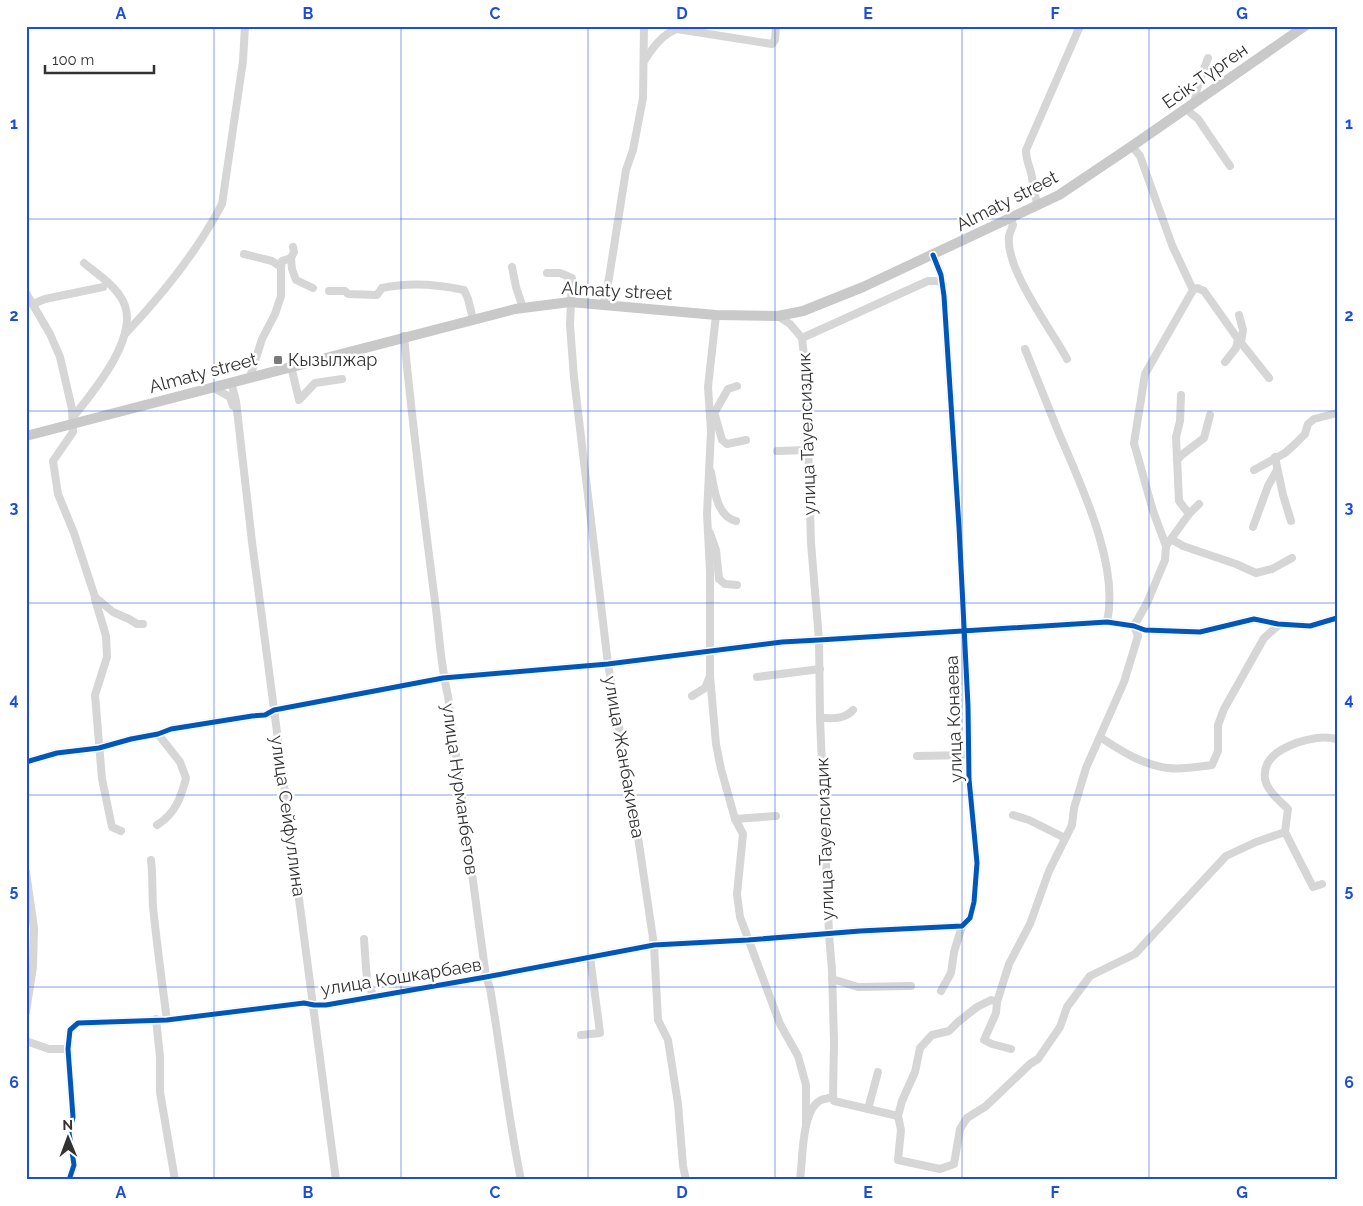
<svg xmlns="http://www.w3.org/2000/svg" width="1363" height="1206" font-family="Raleway,sans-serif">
<rect width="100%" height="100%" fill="#fff"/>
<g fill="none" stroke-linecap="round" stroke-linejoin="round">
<g stroke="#d6d6d6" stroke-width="8">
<path d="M644 61C652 49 662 34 677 29L772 44 775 40 776 26"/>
<path d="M1194 104 1197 89 1208 58"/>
<path d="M1186 109 1198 119 1230 166"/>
<path d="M1132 146 1140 156 1172 245 1193 290 1145 374 1134 443 1153 511 1166 546"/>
<path d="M1038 205C1034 195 1033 187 1032 177 1030 166 1026 162 1026 150L1080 26"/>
<path d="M1011 219 1013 225C1012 228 1010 232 1009 236 1005 269 1051 329 1067 359"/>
<path d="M244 254 272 261 281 267V296L275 314 262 339 250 377"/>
<path d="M291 258 294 252 293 247"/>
<path d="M281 267 282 261 291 258 292 269 296 280 313 288"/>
<path d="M512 267 516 287 523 308"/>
<path d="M547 273H560L572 278 570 325 574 378 608 664 638 837 654 945 658 1020 668 1040 678 1104 683 1166 686 1180"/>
<path d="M1193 290 1197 288 1204 291 1238 339 1236 348 1225 362"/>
<path d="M329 291H345L348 294 377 295 382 288C409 282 437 284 464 290L468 299 473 319"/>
<path d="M26 293 50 334 60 357 72 409 73 432 53 461 58 494 74 533 95 597 113 612 129 619 137 624H143"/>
<path d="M33 304 45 299 103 287"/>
<path d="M603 305 609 278 626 170 633 150 643 98 644 26"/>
<path d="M1239 315 1243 330 1241 342"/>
<path d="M778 316 790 324 802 338 806 374 811 543 819 640 820 718 829 934 832 971 834 1042 833 1097 834 1101 898 1116 902 1101 915 1072 920 1048 932 1035 949 1031 958 1022 977 1007 991 1000 997 1002 996 1013 984 1040 992 1044 1011 1049"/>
<path d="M126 333C163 294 197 252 222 204L243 61 245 26"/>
<path d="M404 336C412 423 423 508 434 594 439 628 440 663 448 696L486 977 490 988C501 1052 508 1117 521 1180"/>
<path d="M802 338 928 281H938L943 285"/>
<path d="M1238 339 1269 378"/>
<path d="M1025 349C1036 376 1047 404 1058 431 1080 483 1120 565 1107 622"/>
<path d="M291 366 299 400 315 383 342 379"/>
<path d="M231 382 236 401 252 542 336 1180"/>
<path d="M737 386 728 389 716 410 711 414 715 415 722 440 727 444 746 440"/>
<path d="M214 388 230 397 233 406"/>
<path d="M1181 395 1180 421 1176 437 1179 501 1189 514"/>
<path d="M73 417C94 391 141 335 123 301 115 285 97 274 84 263"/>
<path d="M777 451 808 450"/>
<path d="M1275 457 1283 495 1291 521"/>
<path d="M1177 460 1183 454 1204 438 1210 415"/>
<path d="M1254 470 1285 453 1294 445 1305 434 1308 424 1314 419 1337 413"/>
<path d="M711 472C714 489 717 517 736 521"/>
<path d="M1253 527 1268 486 1277 470"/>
<path d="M710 533 716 550 719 579 725 584 737 585"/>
<path d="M1171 539 1183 546 1236 564 1256 573 1272 569 1292 558"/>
<path d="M95 599 106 636 107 657 95 695 102 779 112 827 121 831"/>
<path d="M1134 626 1147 603 1165 560 1166 546 1189 514 1199 504"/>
<path d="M710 676 716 744 721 769 735 819 743 834 737 894 740 917 780 1024 798 1056 806 1085V1124"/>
<path d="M757 677 820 669"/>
<path d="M692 696 705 688 710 676V571L707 514 711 431 708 387 716 315"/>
<path d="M820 718C832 718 844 720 853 710"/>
<path d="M1100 737C1121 751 1143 765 1168 768 1182 770 1197 767 1212 765L1218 751V725L1224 709 1264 638 1280 624"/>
<path d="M917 756 969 755"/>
<path d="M26 762 57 753 99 748 131 739 158 734 171 729 252 716 265 715 274 710 443 678 608 664 782 642 819 640 1107 622 1134 626 1145 630 1200 632 1254 619 1278 624 1310 626 1337 618"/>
<path d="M1013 815 1029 820 1065 838"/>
<path d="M735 819 776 816"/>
<path d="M157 825C175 814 181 798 186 778L180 762 158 734"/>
<path d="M1285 832 1313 887 1322 884"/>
<path d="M151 860C153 876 152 891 153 907 157 945 162 983 167 1020"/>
<path d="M26 872 34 928 33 967 26 1012"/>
<path d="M364 939 367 981 374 997"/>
<path d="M832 979 858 987 911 986"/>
<path d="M941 991 951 973 954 952 962 926"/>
<path d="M997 1002 1009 964 1030 924 1049 871 1072 825 1074 808 1086 768 1124 682 1138 636 1134 626"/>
<path d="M156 1019 160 1057V1092L175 1180"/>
<path d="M581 1035 600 1033 590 957"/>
<path d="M26 1041 49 1049H68"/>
<path d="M868 1109 878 1072"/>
<path d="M898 1116 901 1130 898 1160 940 1169 954 1164 960 1129 967 1118 986 1106 1030 1064 1038 1059 1060 1027 1067 1007 1090 976 1135 954 1226 856 1256 842 1285 832 1288 809C1280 801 1267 791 1265 779 1261 752 1297 741 1317 738 1323 737 1331 738 1337 739"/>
<path d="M69 1180 74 1165 69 1132 73 1117 68 1049 70 1030 78 1023 167 1020 304 1003 314 1005H326L486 977 654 945 748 940 860 931 962 926 970 918 974 902 977 863 969 779 968 706 959 527 944 296 941 275 933 255"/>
<path d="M800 1180C803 1160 801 1110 821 1100 824 1099 829 1098 833 1097"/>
</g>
<path stroke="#c9c9c9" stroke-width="10" d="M26 436 515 309 570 302 716 315 778 316 803 311 863 287 1059 195 1132 146 1305 26"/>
<g stroke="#fff" stroke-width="8">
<g id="cycleway">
<path d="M26 762 57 753 99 748 131 739 158 734 171 729 252 716 265 715 274 710 443 678 608 664 782 642 819 640 1107 622 1134 626 1145 630 1200 632 1254 619 1278 624 1310 626 1337 618"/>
<path d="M69 1180 74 1165 69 1132 73 1117 68 1049 70 1030 78 1023 167 1020 304 1003 314 1005H326L486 977 654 945 748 940 860 931 962 926 970 918 974 902 977 863 969 779 968 706 959 527 944 296 941 275 933 255"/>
</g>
</g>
<use href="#cycleway" stroke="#0057b8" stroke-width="5"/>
</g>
<path fill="none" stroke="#1d4ed8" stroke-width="1" stroke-opacity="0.55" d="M214 26V1180M401 26V1180M588 26V1180M775 26V1180M962 26V1180M1149 26V1180M26 219H1337M26 411H1337M26 603H1337M26 795H1337M26 987H1337"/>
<rect fill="#7a7a7a" stroke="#fff" stroke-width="2" x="273" y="355" width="10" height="10" rx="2.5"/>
<g text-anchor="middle" stroke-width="5" stroke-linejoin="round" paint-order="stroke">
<g font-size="18" fill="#323232" stroke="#fff">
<text transform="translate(1205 76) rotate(-35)" y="6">Есік-Түрген</text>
<text transform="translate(1007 201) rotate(-27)" y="6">Almaty street</text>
<text transform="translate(617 291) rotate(3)" y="6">Almaty street</text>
<text transform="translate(203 373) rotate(-15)" y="6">Almaty street</text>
<text transform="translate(807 434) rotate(-92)" y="6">улица Тауелсиздик</text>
<text transform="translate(954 719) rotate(-92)" y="6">улица Конаева</text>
<text transform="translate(624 757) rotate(80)" y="6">улица Жанбакиева</text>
<text transform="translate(460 789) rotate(82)" y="6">улица Нурманбетов</text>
<text transform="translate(288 816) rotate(82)" y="6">улица Сейфуллина</text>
<text transform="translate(825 839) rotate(-92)" y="6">улица Тауелсиздик</text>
<text transform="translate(401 977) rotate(-9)" y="6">улица Кошкарбаев</text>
</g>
<g font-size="18" fill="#323232" stroke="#fff" text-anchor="start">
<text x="288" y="366">Кызылжар</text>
</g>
</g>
<rect width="1363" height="1206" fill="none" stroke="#ffffff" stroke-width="55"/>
<g transform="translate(68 1138) rotate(359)" stroke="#ffffff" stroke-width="4" paint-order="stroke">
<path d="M0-4L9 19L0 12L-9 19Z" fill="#323232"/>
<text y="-8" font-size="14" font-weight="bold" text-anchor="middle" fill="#323232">N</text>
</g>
<path d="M45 65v8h109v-8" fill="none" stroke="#323232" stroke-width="2.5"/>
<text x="52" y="65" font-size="15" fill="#323232" stroke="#ffffff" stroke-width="4" paint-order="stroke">100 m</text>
<rect x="28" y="28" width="1308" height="1150" fill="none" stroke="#1d4ed8" stroke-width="2"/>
<g font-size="16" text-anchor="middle" font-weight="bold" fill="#1d4ed8">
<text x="121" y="19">A</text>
<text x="308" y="19">B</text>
<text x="495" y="19">C</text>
<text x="682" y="19">D</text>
<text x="868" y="19">E</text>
<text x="1055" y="19">F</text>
<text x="1242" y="19">G</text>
<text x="14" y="129">1</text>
<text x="1349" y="129">1</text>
<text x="14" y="321">2</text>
<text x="1349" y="321">2</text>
<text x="14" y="513">3</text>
<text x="1349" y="513">3</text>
<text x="14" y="705">4</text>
<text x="1349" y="705">4</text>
<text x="14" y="896">5</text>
<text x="1349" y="896">5</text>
<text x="14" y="1088">6</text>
<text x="1349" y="1088">6</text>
<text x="121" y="1198">A</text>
<text x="308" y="1198">B</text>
<text x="495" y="1198">C</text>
<text x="682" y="1198">D</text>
<text x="868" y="1198">E</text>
<text x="1055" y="1198">F</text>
<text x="1242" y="1198">G</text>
</g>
</svg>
